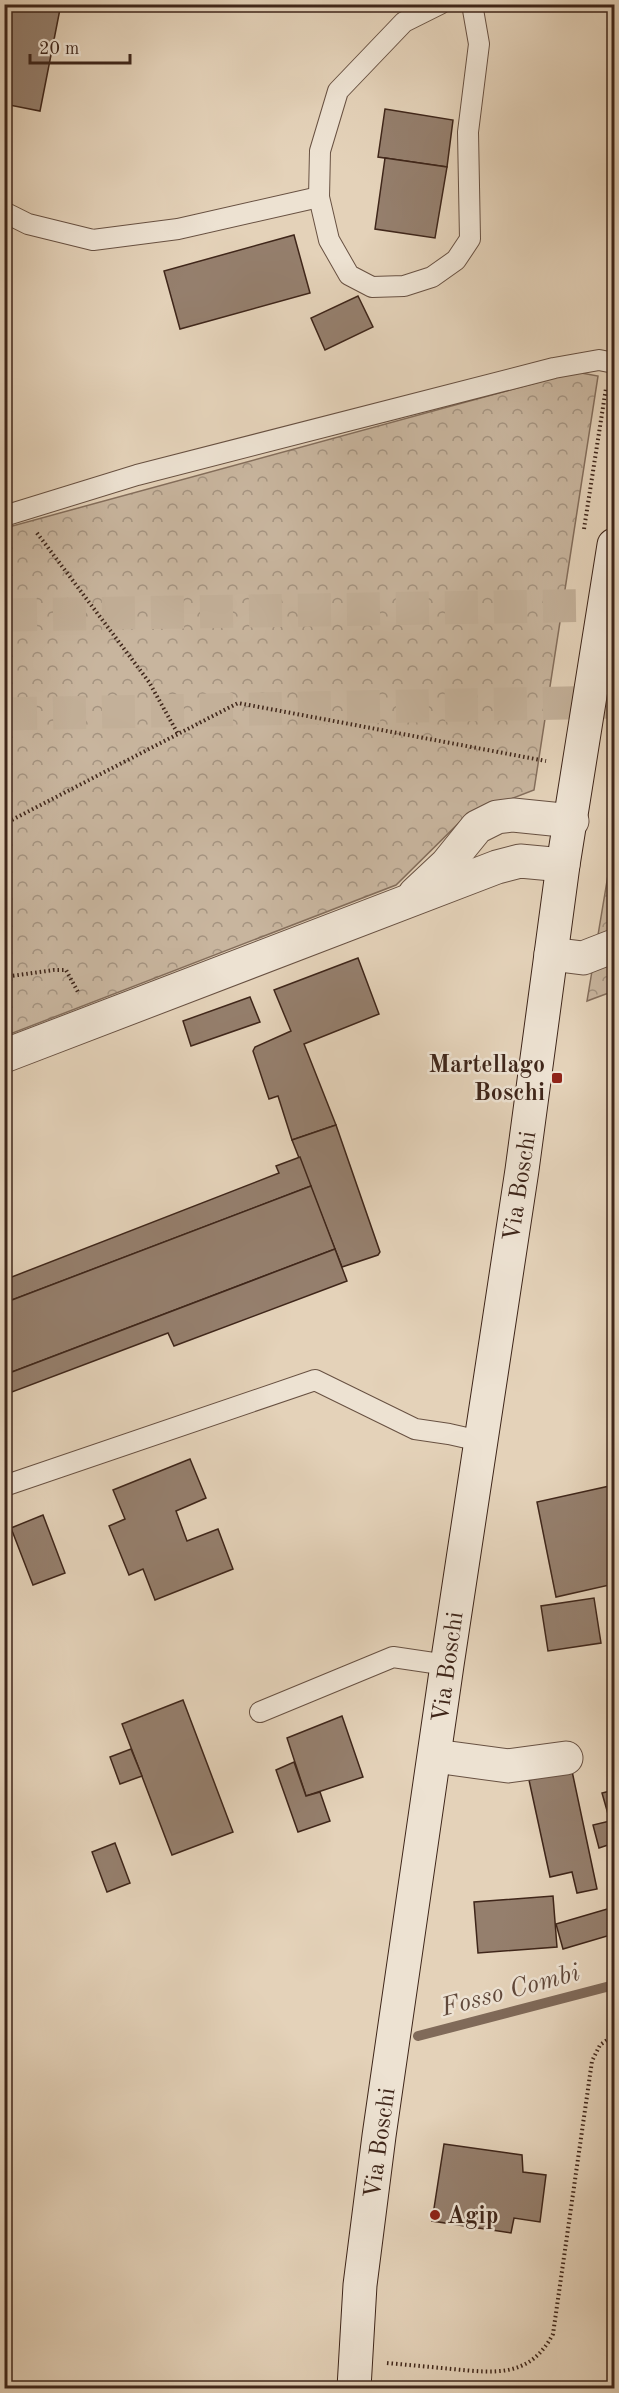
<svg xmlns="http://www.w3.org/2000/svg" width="619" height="2393" font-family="'Old Standard TT',serif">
<defs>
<pattern id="park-crowns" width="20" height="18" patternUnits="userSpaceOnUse" patternTransform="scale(1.5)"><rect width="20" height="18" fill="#c8b59e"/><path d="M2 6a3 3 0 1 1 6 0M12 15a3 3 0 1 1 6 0" fill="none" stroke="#a49380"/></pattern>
</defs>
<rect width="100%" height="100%" fill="#e4d2b9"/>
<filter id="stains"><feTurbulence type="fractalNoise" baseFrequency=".00333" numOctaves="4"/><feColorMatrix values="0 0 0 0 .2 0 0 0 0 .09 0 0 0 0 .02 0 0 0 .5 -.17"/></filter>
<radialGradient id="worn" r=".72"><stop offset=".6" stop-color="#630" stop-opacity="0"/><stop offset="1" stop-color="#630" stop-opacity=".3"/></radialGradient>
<g fill="url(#park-crowns)" stroke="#846e5c" stroke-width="1.5">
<path d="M576 372 598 376 534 790 466 816 396 885 5 1036V528Z"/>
<path d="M614 839V991L587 1001Z"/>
</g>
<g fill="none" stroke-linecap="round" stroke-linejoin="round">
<path stroke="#806a59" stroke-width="10" d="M418 2036 614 1985"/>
</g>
<g fill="#957f6d" stroke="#3f261a" stroke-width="1.5">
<path d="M4 4H61L40 111 4 104Z"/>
<path d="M385 109 453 120 447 167 378 157Z"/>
<path d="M385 158 447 167 435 238 375 229Z"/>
<path d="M294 235 310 293 180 329 164 271Z"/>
<path d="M358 296 373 327 325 350 311 318Z"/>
<path d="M358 958 379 1014 304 1044 336 1125 292 1140 278 1096 269 1099 253 1051 255 1047 291 1031 274 990Z"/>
<path d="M250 997 260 1022 191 1046 183 1021Z"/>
<path d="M336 1125 380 1252 378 1255 342 1267 292 1140Z"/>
<path d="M300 1157 311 1186 4 1303V1280L279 1173 276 1166Z"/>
<path d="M311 1186 335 1249 4 1375V1303Z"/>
<path d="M335 1249 347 1281 174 1346 168 1333 4 1395V1375Z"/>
<path d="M190 1459 206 1498 176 1511 187 1541 218 1529 233 1569 155 1600 143 1569 129 1575 109 1526 125 1519 113 1490Z"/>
<path d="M614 1485V1584L556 1597 537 1502Z"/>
<path d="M43 1515 65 1573 33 1585 11 1528Z"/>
<path d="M594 1598 601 1643 548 1651 541 1606Z"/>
<path d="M183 1700 233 1832 172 1855 122 1724Z"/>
<path d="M342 1716 363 1777 306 1796 287 1738Z"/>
<path d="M131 1749 142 1776 120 1784 110 1757Z"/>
<path d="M294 1762 306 1796 320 1792 330 1821 298 1832 276 1770Z"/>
<path d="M572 1771 597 1889 577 1893 572 1872 550 1877 529 1780Z"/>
<path d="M614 1790V1843L599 1848 593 1825 610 1821 602 1793Z"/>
<path d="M115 1843 130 1883 107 1892 92 1852Z"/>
<path d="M553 1896 557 1947 478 1953 474 1902Z"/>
<path d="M614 1907V1934L563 1949 556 1924Z"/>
<path d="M444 2144 522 2155 523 2172 546 2175 540 2222 514 2218 511 2233 432 2221Z"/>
</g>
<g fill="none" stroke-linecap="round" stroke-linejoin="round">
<g stroke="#c3b099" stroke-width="33" stroke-dasharray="33 16" stroke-linecap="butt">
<path d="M4 615 614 605"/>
<path d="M4 714 614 702"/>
</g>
<g stroke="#685142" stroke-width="22">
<g id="lane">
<path d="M319 197 329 240 349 275 372 287 404 286 432 277 456 260 470 239 468 132 479 44 472 4"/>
<path d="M4 212 28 224 93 240 178 229 319 197 320 151 338 91 404 22 440 4"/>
<path d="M4 516 137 475 554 368 599 360 614 363"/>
<path d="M4 1486 315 1380 415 1429 449 1434 480 1441"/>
<path d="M260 1712 393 1657 447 1665"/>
</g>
</g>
<g stroke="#685142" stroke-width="35">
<g id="street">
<path d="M415 894 447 864 477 827 497 817 513 815 572 821"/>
<path d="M551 954 583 958 614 946"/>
<path d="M4 1056 497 867 520 861 563 865"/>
<path d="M435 1756 508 1766 566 1758"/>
</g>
</g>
<g stroke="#3f261a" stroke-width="35">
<path id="secondary" d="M354 2388 360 2285 379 2136 447 1665 522 1170 563 865 614 545"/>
</g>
<g stroke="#3f261a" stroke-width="4" stroke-dasharray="1.5 3" stroke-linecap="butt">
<path d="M584 529 606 388"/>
<path d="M37 533 149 682 178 734"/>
<path d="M4 824 238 703 546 761"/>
<path d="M4 977 54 970H66L78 992"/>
<path d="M387 2363C409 2365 431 2367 452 2369 495 2373 530 2378 553 2334L592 2061 600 2045 614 2035"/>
</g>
<use href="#lane" stroke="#ede2d2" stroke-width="20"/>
<use href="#street" stroke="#ede2d2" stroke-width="33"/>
<use href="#secondary" stroke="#ede2d2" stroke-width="33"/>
</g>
<g fill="#8f2418" stroke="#ede2d2" stroke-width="2">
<rect x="551" y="1072" width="12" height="12" rx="3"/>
<circle cx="435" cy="2215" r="6"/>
</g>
<g text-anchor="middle" stroke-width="5" stroke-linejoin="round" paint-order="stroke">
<g font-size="24" font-weight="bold" fill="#3f261a" stroke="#ede2d2" text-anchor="end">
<text x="545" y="1072">Martellago<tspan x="545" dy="28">Boschi</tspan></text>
<text x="447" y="2223" text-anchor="start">Agip</text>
</g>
<g font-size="24" fill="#3f261a" stroke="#ede2d2">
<text transform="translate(519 1186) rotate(-81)" y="8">Via Boschi</text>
<text transform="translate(447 1667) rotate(-82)" y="8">Via Boschi</text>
<text transform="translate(379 2143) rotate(-82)" y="8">Via Boschi</text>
</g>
<g font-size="26" font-style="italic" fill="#60483a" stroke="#ede2d2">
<text transform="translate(510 1989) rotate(-15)" y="9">Fosso Combi</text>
</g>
</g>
<rect width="619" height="2393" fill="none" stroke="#e4d2b9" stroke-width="24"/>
<rect x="6" y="6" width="607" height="2381" fill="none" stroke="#3f261a" stroke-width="3"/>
<rect x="12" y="12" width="595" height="2369" fill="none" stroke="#3f261a" stroke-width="1.5"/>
<path d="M30 54v9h100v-9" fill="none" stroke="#3f261a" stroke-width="3"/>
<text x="39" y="54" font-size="18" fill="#3f261a" stroke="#ede2d2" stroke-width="4.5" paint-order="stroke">20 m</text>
<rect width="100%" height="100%" filter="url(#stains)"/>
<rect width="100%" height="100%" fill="url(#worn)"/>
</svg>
